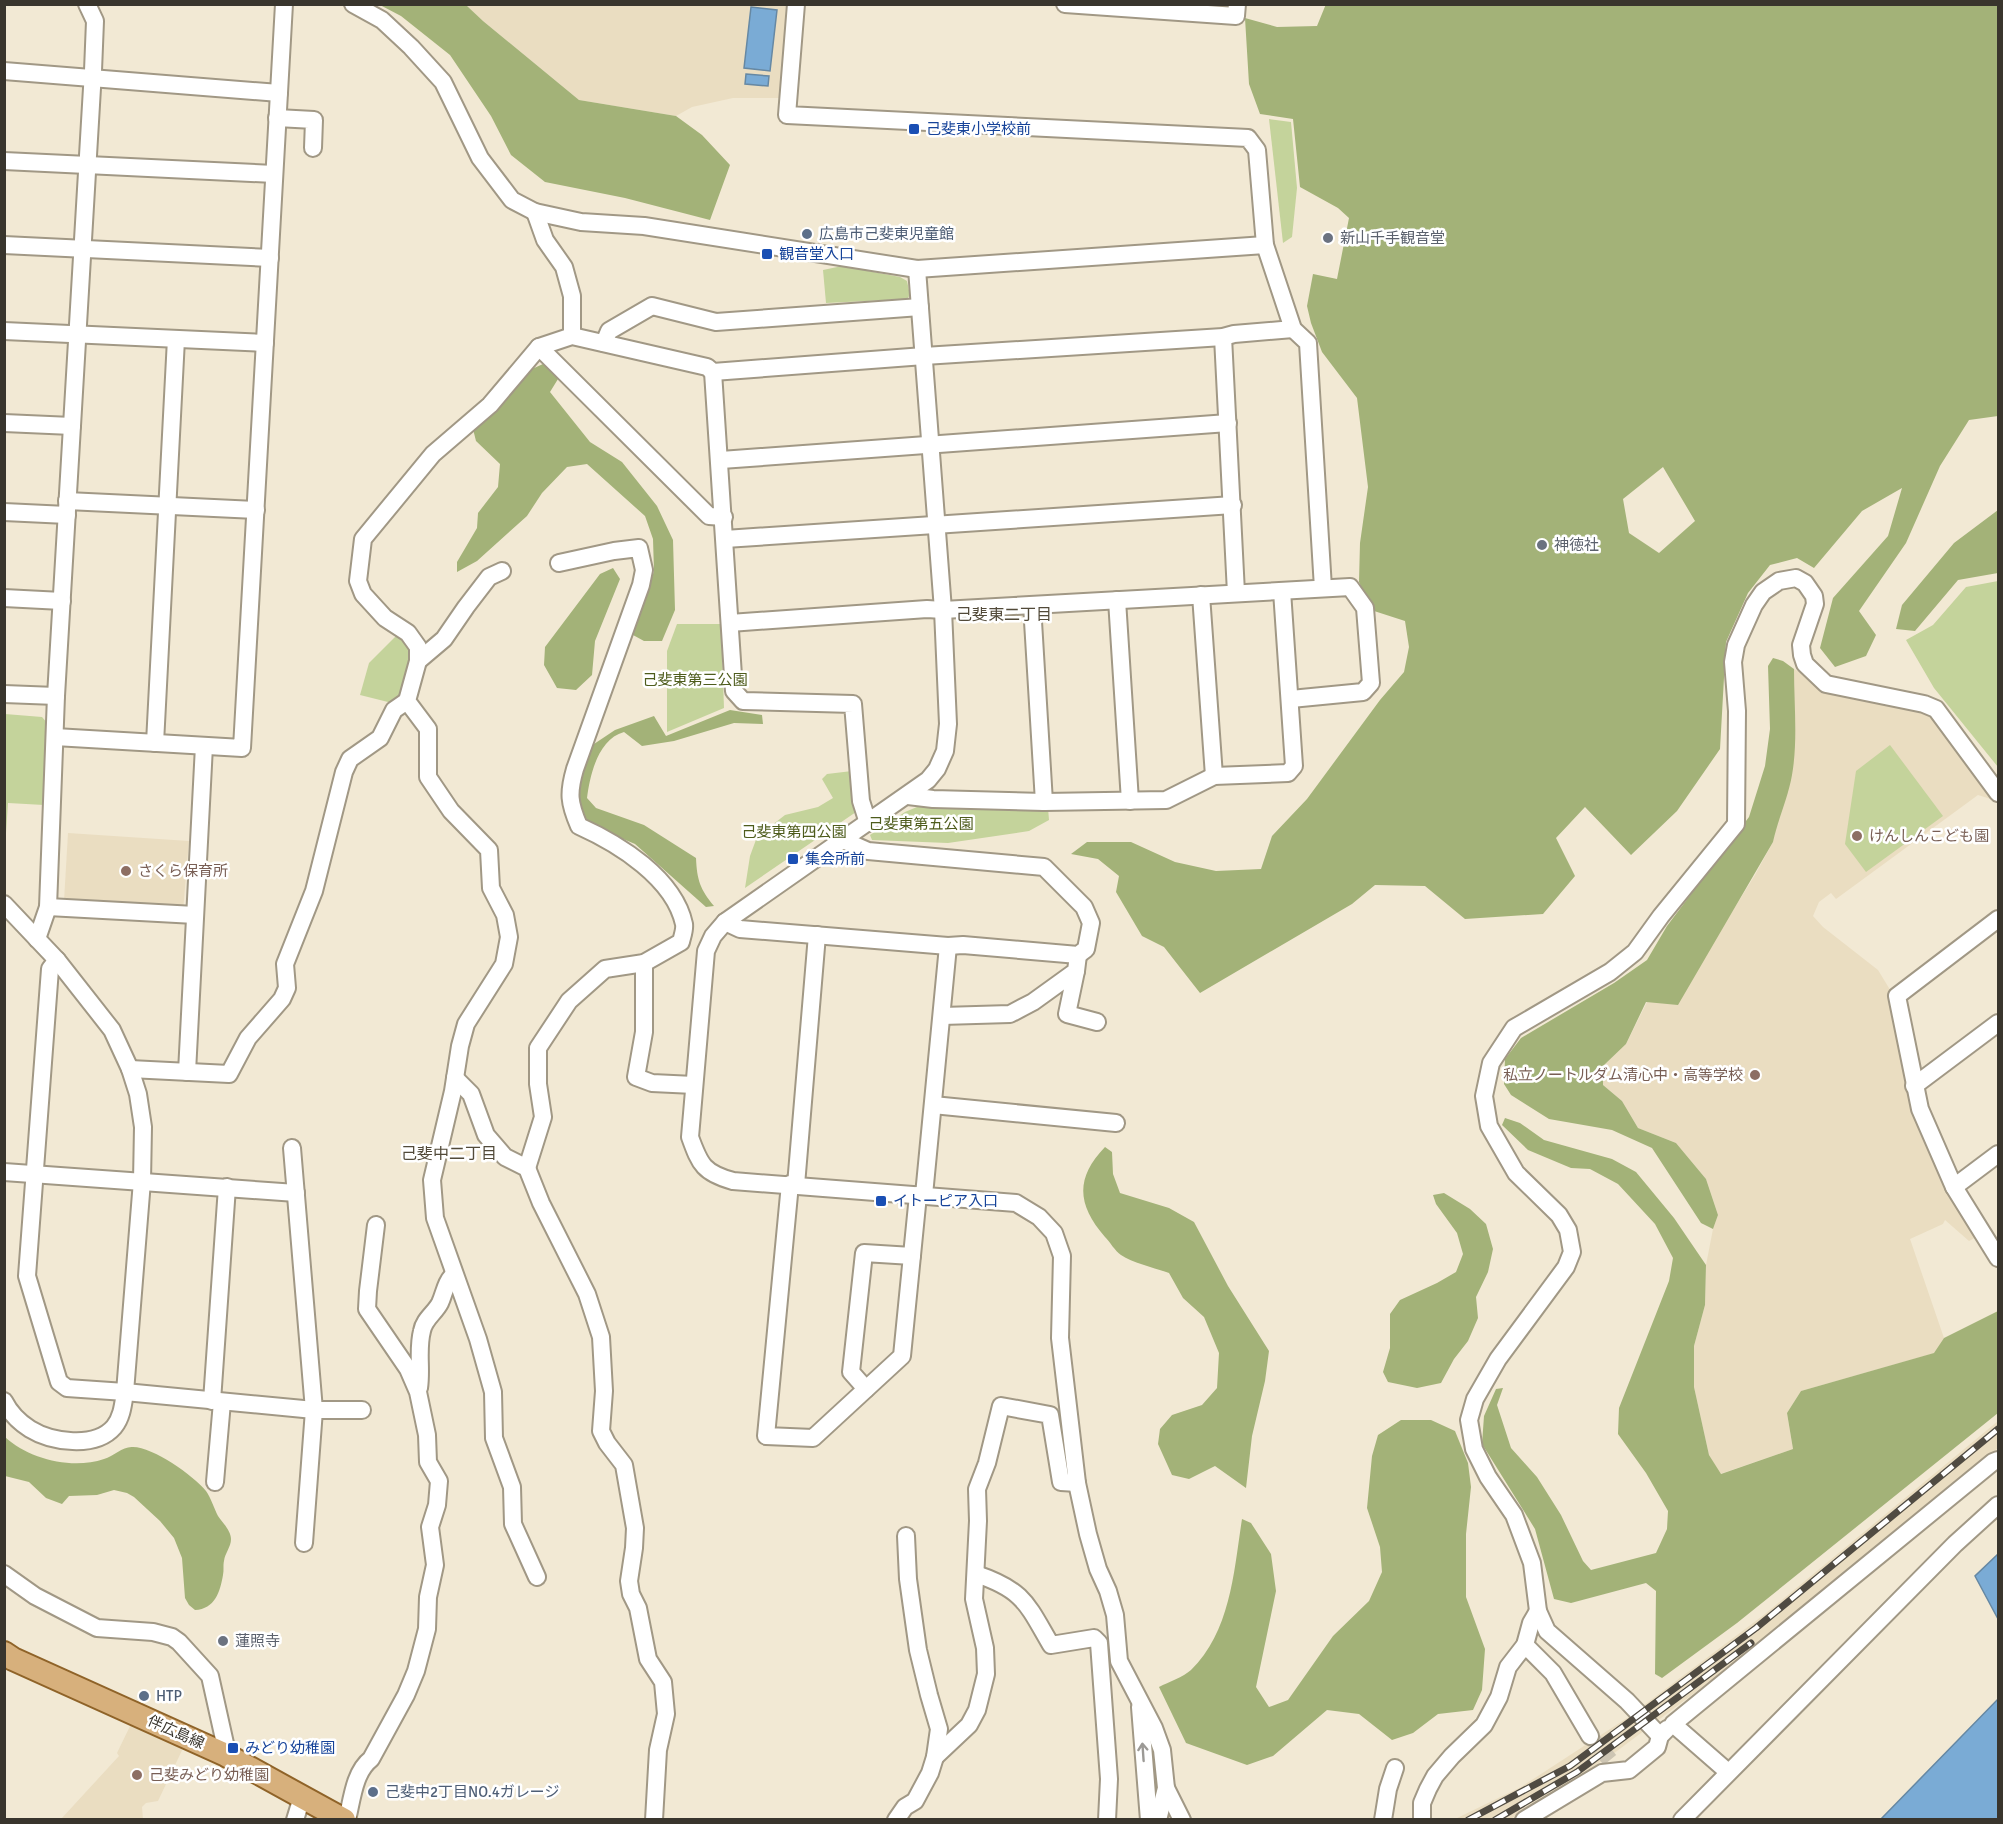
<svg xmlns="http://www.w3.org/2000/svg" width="2003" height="1824" font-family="Signika,'Noto Sans JP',sans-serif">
<rect width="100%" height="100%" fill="#f2e9d4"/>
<g fill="#eaddc1">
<path d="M466 5H786L780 98H733L692 107 676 116 579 100 483 21Z"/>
<path d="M1794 669 1830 690 1931 712 1997 801 1978 795 1836 899 1831 893 1819 902 1813 916 1823 927 1878 970 1892 993 1914 1111 1980 1235 1969 1241 1945 1220 1943 1224 1910 1239 1944 1338 1935 1353 1801 1391 1787 1413 1793 1449 1720 1474 1709 1455 1694 1387V1346L1705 1305 1706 1265 1713 1229 1718 1215 1706 1179 1676 1143 1638 1128 1622 1101 1603 1085V1066L1626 1044 1647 1002 1717 936 1755 875 1773 842 1777 821 1791 777 1794 729Z"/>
<path d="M68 833 189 841 183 911 64 901Z"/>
<path d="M1998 1421V1448L1792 1620 1613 1754 1511 1819 1453 1820 1521 1787 1627 1718 1765 1614Z"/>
<path d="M133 1720 185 1744 158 1801 146 1803 142 1807 143 1819 63 1820 62 1818 119 1756 117 1753Z"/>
</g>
<g fill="#c4d39b">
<path d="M1269 119 1291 122 1297 188 1292 237 1283 243Z"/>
<path d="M842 266 900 277 907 281 910 295 907 299 826 303 823 270Z"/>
<path d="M1998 581V767L1934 688 1906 640 1933 625 1966 587Z"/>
<path d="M677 624H721L724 708 667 732V651Z"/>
<path d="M400 632 415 648 408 685 392 703 360 695 369 663Z"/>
<path d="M5 714 42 717 48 724 44 805 8 803 5 848Z"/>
<path d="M1890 745 1943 816 1866 872 1845 844 1856 771Z"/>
<path d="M852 771 856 812 745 888 750 856 757 837 785 815 818 807 833 798 822 779 827 774Z"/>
<path d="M917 807 1048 808 1049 820 1029 831 948 843 872 840 870 835 905 812Z"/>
</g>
<g fill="#a3b278" fill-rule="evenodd">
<path d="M1326 4 1998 5V416L1969 420 1940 466 1906 543 1859 611 1876 635 1866 656 1835 667 1820 648 1833 598 1888 536 1902 488 1862 511 1814 568 1797 558 1770 565 1748 593 1726 642 1720 749 1677 811 1631 855 1585 807 1556 838 1575 876 1543 914 1465 919 1425 886 1375 885 1352 904 1200 993 1164 947 1142 936 1116 892 1119 876 1098 859 1071 854 1087 842H1131L1175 862 1216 871 1261 869 1272 836 1307 799 1380 700 1404 672 1409 647 1405 621 1371 610 1359 582 1360 543 1368 487 1357 398 1322 352 1311 323 1307 306 1313 274 1337 279 1349 218 1338 208 1300 187 1293 119 1260 114 1249 84 1245 18 1277 27 1317 26ZM1663 467 1695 521 1659 553 1629 533 1623 499Z"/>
<path d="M380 5H466L483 21 579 100 676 116 702 135 730 165 710 220 625 198 545 182 511 155 491 116 450 55 401 16Z"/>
<path d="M543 364 558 379 550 392 590 442 622 462 657 506 673 540 675 610 662 641H644L633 635 654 571 653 539 645 516 587 464 567 467 542 493 527 516 477 561 457 572V562L477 528 478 513 498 487 500 464 476 441 473 429 497 408 532 369Z"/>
<path d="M1998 510V573L1958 580 1915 631 1896 629 1902 605 1954 543Z"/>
<path d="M613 568 620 579 595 641 592 675 576 690 557 688 544 665 545 647 600 574Z"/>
<path d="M1773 658 1783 661 1794 669C1794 704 1798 741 1792 775 1788 798 1778 819 1773 842L1678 1005 1646 1002 1626 1044 1603 1066V1085L1622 1101 1638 1128 1676 1143 1706 1179 1718 1215 1713 1229 1701 1223 1652 1148 1612 1130 1549 1119 1511 1095 1504 1084 1505 1059 1521 1038 1614 983 1647 960 1667 926 1749 817 1765 766 1770 729 1768 666Z"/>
<path d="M730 710 762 715 763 724 734 723 674 741 642 746 624 732C598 739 590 775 587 798L596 808 644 825 696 858C697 880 700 889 714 906L706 907 635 844 597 828 581 816 575 794 591 746 615 730 654 716 666 736Z"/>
<path d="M1505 1118 1520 1123 1544 1140 1612 1159 1636 1172 1674 1218 1706 1265 1705 1305 1694 1346V1387L1709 1455 1721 1474 1793 1449 1787 1413 1801 1391 1934 1353 1944 1338 1998 1311V1413L1737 1623 1662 1678 1655 1674 1656 1591 1646 1583 1571 1603 1554 1599 1535 1529 1482 1444 1484 1416 1496 1389 1503 1388 1497 1405 1511 1448 1537 1477 1561 1515 1583 1561 1591 1570 1656 1553 1667 1529 1668 1511 1646 1473 1618 1434 1619 1408 1669 1281 1673 1258 1655 1224 1618 1184 1590 1169 1571 1168 1528 1150 1502 1125Z"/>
<path d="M1105 1147 1112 1152 1113 1174 1120 1193 1169 1208 1194 1222 1228 1286 1269 1351 1265 1381 1252 1436 1246 1488 1215 1466 1189 1479 1172 1475 1158 1444 1160 1429 1172 1415 1202 1405 1217 1388 1219 1353 1204 1317 1183 1298 1169 1273C1155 1268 1133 1263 1121 1255 1115 1251 1110 1242 1105 1237 1077 1205 1075 1178 1105 1147Z"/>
<path d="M1444 1193 1470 1209 1486 1224 1493 1249 1488 1272 1476 1297 1478 1318 1468 1341 1454 1359 1441 1383 1417 1388 1388 1382 1383 1372 1390 1348V1314L1400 1300 1437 1283 1456 1272 1463 1254 1457 1233 1436 1204 1433 1195Z"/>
<path d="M1401 1420H1431L1455 1431 1468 1463 1471 1487 1466 1534V1597L1485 1649 1482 1690 1473 1710 1438 1714 1413 1733 1392 1740 1359 1714 1327 1710 1273 1756 1247 1765 1186 1743 1159 1687C1169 1682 1183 1677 1191 1670 1231 1631 1234 1570 1242 1519L1251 1523 1271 1554 1276 1591 1256 1687 1269 1707 1288 1700 1333 1636 1369 1601 1382 1572 1380 1547 1367 1508 1372 1456 1378 1435Z"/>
<path d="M5 1437C29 1459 72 1470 104 1459 114 1456 123 1446 133 1447 153 1447 193 1475 206 1491 211 1498 214 1508 218 1516 223 1523 231 1531 231 1539 231 1547 225 1553 224 1561 223 1565 224 1570 223 1575 220 1592 215 1609 195 1610L189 1605 185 1598 182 1558 174 1538 160 1521 134 1497 127 1493 114 1490 97 1495 69 1496 62 1504 46 1498 29 1482 5 1476Z"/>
</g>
<g fill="#7aabd5" stroke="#6688a3" stroke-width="1.5">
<path d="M751 7 777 10 770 71 744 68Z"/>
<path d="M746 74 769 76 768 86 745 84Z"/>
<path d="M1998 1554V1619L1975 1576Z"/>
<path d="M1998 1699V1819H1881Z"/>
</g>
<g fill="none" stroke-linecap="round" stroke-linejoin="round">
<path stroke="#cdc5b3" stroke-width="16" stroke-dasharray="16 8" stroke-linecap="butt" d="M1590 1736 1610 1760"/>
<g stroke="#a19885" stroke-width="20">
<g id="minor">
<path d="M353 4 382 20 411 47 443 82 480 158 512 200 535 212 581 222 644 226 917 269 1265 245"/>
<path d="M796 4 787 115 1248 138 1257 150 1265 245 1293 329 1308 343 1323 588"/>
<path d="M1065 4 1236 16 1237 4"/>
<path d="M4 71 279 93"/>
<path d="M277 118 314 120 313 148"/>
<path d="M4 161 274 174"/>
<path d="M535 212 545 240 564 267 572 296V336"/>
<path d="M4 245 270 258"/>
<path d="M917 269 943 610 948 724 945 751 937 769 928 780 725 922 713 936 706 951 690 1137C700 1165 704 1173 733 1181L1016 1203 1039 1217 1054 1233 1062 1256 1060 1338 1077 1483 1088 1534 1098 1569 1108 1591 1115 1615 1119 1661 1154 1728 1162 1750 1166 1788 1158 1820"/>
<path d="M4 331 265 343"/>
<path d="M1223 337 1236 593"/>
<path d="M604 343 609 331 652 306 716 322 920 307"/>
<path d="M539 347 709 516 724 517"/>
<path d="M713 372 734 691 743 701 853 704 861 801 868 823"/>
<path d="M4 423 72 426"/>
<path d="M721 460 1228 423"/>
<path d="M67 501 256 510"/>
<path d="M4 512 67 515"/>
<path d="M725 539 1233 505"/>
<path d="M1201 595 1214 776"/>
<path d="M4 598 62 601"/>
<path d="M1117 600 1130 801"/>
<path d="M1032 605 1044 802"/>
<path d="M730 623 927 609 943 610 1350 587 1365 608 1371 683 1363 692 1291 699"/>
<path d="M418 661 444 639 466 607 489 577 502 571"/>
<path d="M4 694 56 696"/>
<path d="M55 737 242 748 284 4"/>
<path d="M155 743 176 339"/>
<path d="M908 796 933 799 1044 802 1166 800 1214 776 1288 773 1294 766 1282 591"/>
<path d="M4 904 57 960 112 1030 130 1069 138 1094 143 1127 142 1181 125 1392C123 1405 122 1417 114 1427 95 1449 51 1442 30 1429 19 1422 10 1413 4 1401"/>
<path d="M48 907 195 915"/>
<path d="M1998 919 1897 996 1920 1109 1954 1187 1998 1258"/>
<path d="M725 922 740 929 948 946 963 945 1078 955 1086 949 1091 923 1084 907 1044 867 868 851 843 840"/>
<path d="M37 939 48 907 56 696 93 71 95 21 87 4"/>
<path d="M57 960 50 969 27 1276 59 1382 67 1388 125 1392 314 1410H362"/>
<path d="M644 963V1032L636 1077 652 1083 694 1085"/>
<path d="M1076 971 1067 1014 1097 1022"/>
<path d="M942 1016 1010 1014 1033 1002 1076 971 1078 955"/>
<path d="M130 1069 229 1074 248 1038 282 999 287 988 285 964 314 891 344 772 350 759 380 738 394 710 407 701"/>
<path d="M187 1072 204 746"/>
<path d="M455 1078 471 1094 486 1135 505 1157 527 1168 541 1203 587 1294 601 1337 604 1391 601 1431 607 1443 624 1465 635 1528 634 1548 629 1581 631 1594 638 1608 648 1659 663 1682 666 1714 658 1750 654 1820"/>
<path d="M1914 1086 1998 1023"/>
<path d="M933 1105 1116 1123"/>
<path d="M292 1148 314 1410 304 1543"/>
<path d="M527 1168 543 1117 538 1084V1048L569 1001 605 969 644 963 681 942C682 937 685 930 684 924 674 878 619 844 579 826 569 803 568 793 575 769L641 585 644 570 639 548 614 551 559 563"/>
<path d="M4 1172 296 1193"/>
<path d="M790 1184 766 1436 813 1438 902 1356 918 1195"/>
<path d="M796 1185 817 935"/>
<path d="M1954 1187 1998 1154"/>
<path d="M924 1195 948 946"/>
<path d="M419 1388C422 1369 417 1350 422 1331 424 1319 435 1313 440 1303 445 1292 445 1283 454 1274"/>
<path d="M866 1389 851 1372 864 1253 912 1256"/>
<path d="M212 1401 227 1187"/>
<path d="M215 1482 222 1402"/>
<path d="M4 1574 35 1596 97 1628 153 1632 172 1637 179 1642 210 1676 226 1748V1755"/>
<path d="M976 1574C1024 1590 1027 1604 1051 1645L1094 1638 1099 1643 1109 1779 1107 1820"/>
<path d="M537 1577 513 1524 512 1487 494 1438 493 1392 478 1339 435 1218 432 1180 453 1091 460 1046 466 1024 504 964 509 937 505 915 491 888 489 850 451 811 428 777V729L407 701 418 661V647L408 633 385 618 363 594 358 581 363 539 433 454 490 405 539 347 572 336 707 367 713 372 924 356 1223 337 1234 334 1293 329"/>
<path d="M1525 1645 1553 1673 1590 1736"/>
<path d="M1140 1707 1149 1820"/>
<path d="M1660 1736 1627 1701 1547 1631 1538 1611 1532 1563 1514 1515 1488 1477 1474 1449 1469 1420 1475 1399 1498 1359 1566 1267 1572 1252 1568 1230 1559 1215 1516 1173 1489 1126 1484 1096 1491 1063 1514 1028 1610 972 1635 952 1661 916 1736 824 1737 711 1733 662 1736 645 1754 605 1763 592 1779 581 1796 578 1805 583 1814 596 1815 604 1801 645 1802 655 1805 664 1826 684 1924 704 1936 709 1998 793"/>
<path d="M935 1757 969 1725 977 1710 986 1674 985 1648 974 1599 978 1521 977 1489 987 1463 1001 1406 1050 1415 1061 1482 1077 1483"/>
<path d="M1728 1772 1673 1724 1993 1462 1998 1460"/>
<path d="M1166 1788 1182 1820"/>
<path d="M295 1820 302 1797"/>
<path d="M347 1820C352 1800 354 1772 371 1759L406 1695 416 1671 427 1629 428 1597 435 1565 430 1527 437 1505 439 1481 428 1462 427 1435 418 1392 408 1369 367 1309 368 1291 376 1225"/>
<path d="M896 1820 905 1807 915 1801 930 1773 935 1757 939 1729 929 1695 918 1650 908 1579 906 1536"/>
<path d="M1383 1820 1388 1789 1395 1768"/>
<path d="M1422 1820V1803L1428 1789 1435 1776 1452 1756 1484 1725 1499 1697 1508 1667 1525 1645 1531 1623 1538 1611"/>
<path d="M1524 1820 1602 1773 1629 1770 1657 1747 1660 1736 1667 1729"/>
<path d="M1682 1820 1955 1544 1998 1505"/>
</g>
</g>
<g stroke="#8f6328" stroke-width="26">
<path id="major" d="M4 1653 13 1659 226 1755 344 1820"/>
</g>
<use href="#minor" stroke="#fff" stroke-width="16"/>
<use href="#major" stroke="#d7b07c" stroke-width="22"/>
<g stroke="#504b42" stroke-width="7">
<g id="rail">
<path d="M1468 1820 1570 1766 1756 1628 1998 1429"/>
<path d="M1495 1820 1577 1772 1751 1643"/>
</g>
</g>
<use href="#rail" stroke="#fff" stroke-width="4.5" stroke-dasharray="14" stroke-linecap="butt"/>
</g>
<defs><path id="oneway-shaft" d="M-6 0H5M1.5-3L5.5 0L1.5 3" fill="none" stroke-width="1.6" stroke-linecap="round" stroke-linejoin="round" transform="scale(1.5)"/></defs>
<use stroke="#9c9a96" href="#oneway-shaft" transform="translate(1143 1752) rotate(-94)"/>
<g fill="#1a4fb4" stroke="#fff" stroke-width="2">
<rect x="908" y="123" width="12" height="12" rx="3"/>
<rect x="761" y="248" width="12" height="12" rx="3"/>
<rect x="787" y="853" width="12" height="12" rx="3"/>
<rect x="875" y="1195" width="12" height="12" rx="3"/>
<rect x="227" y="1742" width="12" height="12" rx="3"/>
</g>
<g fill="#5c6f8a" stroke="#fff" stroke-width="2">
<circle cx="807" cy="234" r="6"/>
<circle cx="144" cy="1696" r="6"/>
<circle cx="373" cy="1792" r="6"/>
</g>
<g fill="#6b7280" stroke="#fff" stroke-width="2">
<circle cx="1328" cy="238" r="6"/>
<circle cx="1542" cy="545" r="6"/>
<circle cx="223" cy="1641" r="6"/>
</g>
<g fill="#8d6e63" stroke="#fff" stroke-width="2">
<circle cx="1857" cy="836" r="6"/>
<circle cx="126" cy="871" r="6"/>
<circle cx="1755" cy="1075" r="6"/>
<circle cx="137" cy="1775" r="6"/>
</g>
<g text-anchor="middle" stroke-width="5" stroke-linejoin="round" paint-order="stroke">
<g font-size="15" fill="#164399" stroke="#fff" text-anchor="start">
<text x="926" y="134">己斐東小学校前</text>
<text x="779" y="259">観音堂入口</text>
<text x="805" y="864">集会所前</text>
<text x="893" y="1206">イトーピア入口</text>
<text x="245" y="1753">みどり幼稚園</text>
</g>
<g font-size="15" fill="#4e5e75" stroke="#fff" text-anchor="start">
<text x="819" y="239">広島市己斐東児童館</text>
<text x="156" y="1701">HTP</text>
<text x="385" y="1797">己斐中2丁目NO.4ガレージ</text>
</g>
<g font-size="15" fill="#5b616d" stroke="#fff" text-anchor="start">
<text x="1340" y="243">新山千手観音堂</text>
<text x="1554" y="550">神徳社</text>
<text x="235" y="1646">蓮照寺</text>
</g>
<g font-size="15" fill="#4e5c1c" stroke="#fff">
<text x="695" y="685">己斐東第三公園</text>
<text x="921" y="829">己斐東第五公園</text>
<text x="794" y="837">己斐東第四公園</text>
</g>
<g font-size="15" fill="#785e54" stroke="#fff" text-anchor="start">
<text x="1869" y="841">けんしんこども園</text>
<text x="138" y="876">さくら保育所</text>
<text x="1743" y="1080" text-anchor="end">私立ノートルダム清心中・高等学校</text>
<text x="149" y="1780">己斐みどり幼稚園</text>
</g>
<g font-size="15" fill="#39352d" stroke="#fff">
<text transform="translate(176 1732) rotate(24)" y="5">伴広島線</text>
</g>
<g font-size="16" fill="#524a39" stroke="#fff">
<text x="1004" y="620">己斐東二丁目</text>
<text x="449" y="1159">己斐中二丁目</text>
</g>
</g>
<rect width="2003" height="1824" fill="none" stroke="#39352d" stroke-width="12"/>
</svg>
